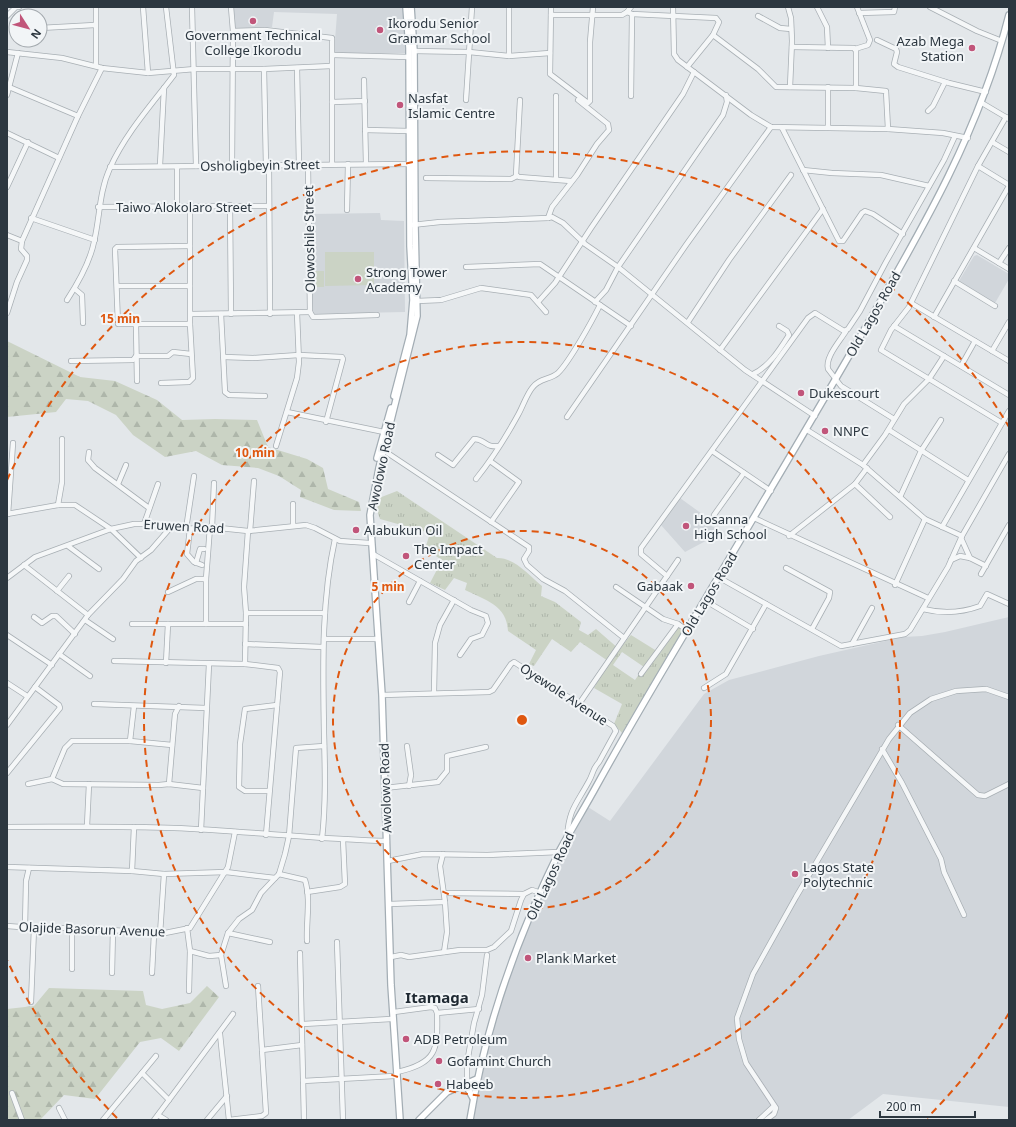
<svg xmlns="http://www.w3.org/2000/svg" width="1016" height="1127" font-family="'Noto Sans',sans-serif">
<defs>
<pattern id="grass-tufts" width="24" height="20" patternUnits="userSpaceOnUse"><rect width="24" height="20" fill="#cbd3c5"/><path d="M3 7l-1-3M5 7V3M7 7l1-3M15 17l-1-3M17 17v-4M19 17l1-3" fill="none" stroke="#aeb6aa"/></pattern>
<pattern id="forest-firs" width="22" height="20" patternUnits="userSpaceOnUse"><rect width="22" height="20" fill="#cbd3c5"/><path d="M5 1l3.5 6h-7zM16 11l3.5 6h-7z" fill="#aeb6aa"/></pattern>
</defs>
<rect width="100%" height="100%" fill="#e3e7ea"/>
<g fill="#d1d6db">
<path d="M233 7H403L405 53H334L337 14 274 12 272 27 234 28Z"/>
<path d="M380 213 381 220 404 221 405 312 312 314 311 214Z"/>
<path d="M977 255 1009 274V279L995 303 959 281 974 256Z"/>
<path d="M680 498 709 519 705 523 724 532 719 539 715 536 685 552 661 525Z"/>
<path d="M1009 617V1107L883 1094 848 1120H473L494 1021 523 940 564 848 588 807 610 821 704 694 729 680 819 656 903 637 922 636 945 632Z"/>
</g>
<path fill="url(#grass-tufts)" fill-rule="evenodd" d="M397 491 497 558C514 557 530 576 542 586L541 596 555 602 581 622 579 630 588 635 596 629 619 649 631 635 660 653 679 626H687L622 733 614 724 622 704 594 688 608 661 580 642 571 652 552 639 534 666 529 664 536 650 508 631C507 605 485 600 465 590L467 583 454 578 445 590 430 583 442 560 425 549 430 533 380 519 377 511 379 498ZM622 652 644 667 635 680 613 665Z"/>
<g fill="url(#forest-firs)">
<path d="M7 341 80 377 115 381 157 400 182 420 215 419 257 420 268 447 307 459 323 468 328 489 359 502 361 511 334 510 300 497 301 490 279 476 258 468 222 465 196 451 165 457 133 435 116 415 88 401 66 399 56 412 7 417Z"/>
<path d="M207 986 219 997 179 1051 161 1038 140 1042 95 1099 64 1095 40 1120H7V1009L34 1006 49 988 143 991 146 1005 162 1009 190 1003Z"/>
</g>
<g fill="#cbd3c5">
<path d="M325 252H374V285L325 286Z"/>
<path d="M315 271H324V287H316Z"/>
</g>
<g fill="none" stroke-linecap="round" stroke-linejoin="round">
<g stroke="#a8afb4" stroke-width="6">
<g id="minor">
<path d="M96 7V66"/>
<path d="M143 7 148 73"/>
<path d="M192 7 196 166"/>
<path d="M231 7 233 31 232 165"/>
<path d="M551 7 550 74 588 103 590 101V42L593 7"/>
<path d="M673 7 674 54 678 60 751 115 771 127 888 129 943 133 968 138"/>
<path d="M788 7 791 18 792 41 790 87"/>
<path d="M817 7 827 27 828 48"/>
<path d="M930 7 977 31 1002 41"/>
<path d="M627 12 632 14 716 18 719 22 713 35 687 67"/>
<path d="M859 13 894 12 895 7"/>
<path d="M551 15H622L627 12 631 7"/>
<path d="M7 16 16 7H19"/>
<path d="M758 16 780 28 791 29"/>
<path d="M40 28 95 25"/>
<path d="M233 31 265 30 332 38V164"/>
<path d="M713 35 758 69 776 87 856 88 886 91 888 129"/>
<path d="M877 40 896 49 897 52 894 64 898 67 949 83 986 92"/>
<path d="M792 47 854 48 856 51V88"/>
<path d="M855 49 868 45 870 40 857 7"/>
<path d="M414 51 469 52 509 56 550 53"/>
<path d="M7 52 62 58 102 68 148 73 195 69H264L331 66"/>
<path d="M333 55 409 57"/>
<path d="M509 56V7"/>
<path d="M297 68 299 165"/>
<path d="M264 69 266 166"/>
<path d="M364 80 366 164"/>
<path d="M9 87 78 116"/>
<path d="M828 87V127"/>
<path d="M7 95 18 53"/>
<path d="M631 96 632 14"/>
<path d="M466 100 472 7"/>
<path d="M520 100 516 175 519 177 571 181"/>
<path d="M332 102 365 101"/>
<path d="M982 103 1009 119"/>
<path d="M928 111 933 106 945 82"/>
<path d="M782 128 839 241H843L862 213 865 211 873 214 903 234"/>
<path d="M365 130 410 131"/>
<path d="M7 133 59 158"/>
<path d="M992 142 1009 152"/>
<path d="M160 165 164 88"/>
<path d="M308 165 310 312"/>
<path d="M269 166 270 314"/>
<path d="M978 166 1009 185"/>
<path d="M110 167 412 164"/>
<path d="M177 167V206"/>
<path d="M803 170 832 173 881 175 929 186"/>
<path d="M426 178 511 179 517 176"/>
<path d="M556 179V96"/>
<path d="M7 187 28 142"/>
<path d="M230 205 231 314"/>
<path d="M98 207 269 206"/>
<path d="M347 210 348 164"/>
<path d="M31 218 95 240"/>
<path d="M548 218 552 207 577 175 597 144 609 130 608 124 578 100"/>
<path d="M412 225 440 222 548 218 552 217 563 223 585 244 618 267 745 370 815 416"/>
<path d="M7 235 22 241"/>
<path d="M190 246 117 247 115 249 118 324H190"/>
<path d="M974 248 1009 269"/>
<path d="M999 263 1009 248"/>
<path d="M466 267 540 264 631 326"/>
<path d="M954 281 995 306"/>
<path d="M117 286H190"/>
<path d="M75 289 82 295 83 323"/>
<path d="M67 300C78 283 90 262 94 242 100 217 99 192 110 168 125 134 152 104 174 75L166 7"/>
<path d="M417 301 441 300 481 288 531 295 546 312"/>
<path d="M538 302 555 283 591 228 683 94 694 72"/>
<path d="M595 302 606 290 618 267 723 115 727 102 726 95"/>
<path d="M911 303 1009 361"/>
<path d="M310 312 313 317 377 315"/>
<path d="M7 313 17 282 27 260V256L21 249 22 241 78 116 102 68"/>
<path d="M191 314 310 312"/>
<path d="M221 314 225 392 229 395 265 396"/>
<path d="M934 317 1009 186"/>
<path d="M688 322 729 260 791 175"/>
<path d="M136 325 137 381"/>
<path d="M894 326 1009 395"/>
<path d="M846 331C840 341 825 357 828 369L841 386 894 419"/>
<path d="M720 350 823 209"/>
<path d="M992 351 1009 322"/>
<path d="M224 357 253 358 299 355 342 357 343 359 326 422"/>
<path d="M71 361 133 360 136 356H168L173 352 191 354"/>
<path d="M961 366 975 341"/>
<path d="M753 374C769 367 780 349 789 335L787 331 779 326"/>
<path d="M161 383 189 382 193 378 190 324V206"/>
<path d="M287 412 384 432"/>
<path d="M567 417 686 245 771 127"/>
<path d="M1002 423 881 350 891 330 909 307 978 166 1006 117"/>
<path d="M807 430 863 465 925 519 962 536"/>
<path d="M889 430 968 480"/>
<path d="M276 446 297 378 299 362 297 313"/>
<path d="M383 450 529 547V551L524 559 527 565 543 579 565 591 624 638"/>
<path d="M712 451 771 491"/>
<path d="M89 452 88 460 95 468 149 508"/>
<path d="M438 455 453 465 474 439C485 439 485 448 499 446"/>
<path d="M490 461 519 482 491 522"/>
<path d="M863 465 885 435 904 404 929 379 944 356"/>
<path d="M476 479C492 459 506 437 518 415 523 406 526 396 532 388 539 378 550 380 558 373 570 361 592 321 600 305"/>
<path d="M118 484 126 465"/>
<path d="M855 484 890 517"/>
<path d="M900 497 921 451 941 420"/>
<path d="M293 504V525"/>
<path d="M58 505 62 482V439"/>
<path d="M7 514 58 505H75L111 529 141 558"/>
<path d="M8 514 13 443"/>
<path d="M714 515 744 473"/>
<path d="M754 518 928 598"/>
<path d="M144 524 158 484"/>
<path d="M212 527 214 483"/>
<path d="M942 527 1009 411"/>
<path d="M186 529 194 476"/>
<path d="M190 529 187 554 194 562 202 565"/>
<path d="M250 531 254 481"/>
<path d="M789 536 855 484 867 468"/>
<path d="M961 538 970 558 986 566"/>
<path d="M68 546 99 569"/>
<path d="M373 554 471 610 486 616 488 623 482 635 471 639 460 655"/>
<path d="M951 560 960 556 970 558"/>
<path d="M196 563 200 549H204"/>
<path d="M24 565 88 615"/>
<path d="M786 568 830 592 829 598 812 629"/>
<path d="M981 574 1009 525"/>
<path d="M667 576 641 554V548L808 318 815 313 844 331 848 329 860 311 886 262 944 160 955 136"/>
<path d="M718 577 841 646 905 634 910 630 948 567 962 536 1009 454"/>
<path d="M7 578 35 557 111 529 134 524H147L186 529 210 527 248 531 306 525 315 528 340 541 369 543"/>
<path d="M895 585 925 519"/>
<path d="M616 587 663 619 678 624 687 630"/>
<path d="M57 591 69 576"/>
<path d="M168 592 196 579H206"/>
<path d="M704 600 753 629"/>
<path d="M409 602 420 581"/>
<path d="M923 609C943 614 961 613 980 606L987 594 1009 604"/>
<path d="M246 613H325"/>
<path d="M34 617 42 623 52 616H56L75 634"/>
<path d="M85 620 113 639"/>
<path d="M132 624H246"/>
<path d="M206 624V579L210 527"/>
<path d="M7 635 52 665"/>
<path d="M324 639H376"/>
<path d="M245 644 323 647"/>
<path d="M852 644 872 608"/>
<path d="M59 654 90 676"/>
<path d="M114 661 245 664 278 668 280 672 266 835"/>
<path d="M166 663 168 624"/>
<path d="M245 664 246 613 244 587 248 531"/>
<path d="M641 674 678 624"/>
<path d="M7 683 27 696"/>
<path d="M704 688 726 674 766 604"/>
<path d="M434 692 435 643 440 625 454 600"/>
<path d="M382 695 489 692 493 690 511 664 514 662 613 726 616 731 599 762C593 768 593 774 589 781 576 805 569 809 567 837"/>
<path d="M94 704 206 708"/>
<path d="M579 704 678 560"/>
<path d="M7 725 88 615 123 579 136 561 151 550 171 527"/>
<path d="M898 725 978 795 985 796 1009 784"/>
<path d="M130 741 172 745"/>
<path d="M407 746 411 775 409 786"/>
<path d="M882 749 902 783 941 859 944 872 964 915"/>
<path d="M7 773 60 708 59 705 35 687"/>
<path d="M52 779 63 784 159 785 169 784 203 788"/>
<path d="M28 784 52 779 65 748 72 741H130L134 706"/>
<path d="M169 784 175 714 179 706"/>
<path d="M385 788 438 782 447 771V756L486 747"/>
<path d="M269 791H245L239 787 240 744 245 709 277 705"/>
<path d="M87 826 89 784"/>
<path d="M7 827C63 827 118 826 174 828 245 831 316 839 387 841"/>
<path d="M201 830 209 664"/>
<path d="M322 839C326 803 325 768 324 733 323 668 321 602 335 539"/>
<path d="M443 854 440 866 445 902 447 932 444 952"/>
<path d="M388 861 423 854 487 855 559 852"/>
<path d="M7 867 132 871 164 874 226 872 275 878"/>
<path d="M132 871 134 827"/>
<path d="M279 874 305 880C311 899 306 921 307 941"/>
<path d="M307 892 340 887 345 884 343 840"/>
<path d="M445 893 524 894"/>
<path d="M390 904 445 902"/>
<path d="M7 926 34 928H88L160 934 190 928 228 867 235 832"/>
<path d="M25 927 26 881 29 868"/>
<path d="M72 927V969"/>
<path d="M187 928 190 951 209 956 221 955"/>
<path d="M228 933 270 942"/>
<path d="M160 934 164 874"/>
<path d="M337 942 343 1120"/>
<path d="M300 953 304 1120"/>
<path d="M391 957 401 955 409 957 460 950H487L494 947 511 931 521 900 524 894 532 890 541 893"/>
<path d="M112 973 113 929"/>
<path d="M152 973 154 934"/>
<path d="M226 986 221 955 228 933 239 919 252 910 261 893 279 874 285 854 289 836 296 748 324 746"/>
<path d="M189 991 190 951"/>
<path d="M31 1002 34 928"/>
<path d="M394 1012 431 1007 435 1008 437 1013C438 1050 437 1063 397 1072"/>
<path d="M437 1013 479 1009"/>
<path d="M303 1024 391 1019"/>
<path d="M220 1034 229 1120"/>
<path d="M262 1050 302 1045"/>
<path d="M142 1073 169 1100"/>
<path d="M303 1081 394 1076"/>
<path d="M467 1084V1063L474 1023 482 995 487 955"/>
<path d="M12 1093 22 1120"/>
<path d="M59 1108 65 1120"/>
<path d="M158 1115 166 1120"/>
<path d="M103 1120 156 1056"/>
<path d="M154 1120 233 1014"/>
<path d="M207 1120 227 1096"/>
<path d="M229 1120 262 1116 266 1113 258 986"/>
<path d="M759 1120 774 1106"/>
<path d="M766 1120 774 1114 776 1108 746 1063 739 1039 737 1018 753 974 796 897 889 739 910 713 931 699 956 691 986 689 1009 697"/>
</g>
</g>
<g stroke="#a3adb4" stroke-width="8">
<g id="major">
<path d="M394 396 410 335 413 300 410 246 409 48 406 7"/>
<path d="M377 458 391 408"/>
<path d="M467 1087 473 1098"/>
<path d="M400 1120 391 985 382 695 370 515 379 468 417 316 415 225 414 51 411 7"/>
<path d="M419 1120 447 1092 477 1079"/>
<path d="M470 1120C485 1027 518 935 560 850 572 828 585 807 597 785 623 738 650 692 678 645 740 540 803 436 864 330 923 228 980 130 1009 15"/>
</g>
</g>
<use href="#minor" stroke="#f5f7f8" stroke-width="4.5"/>
<use href="#major" stroke="#fff" stroke-width="5.5"/>
</g>
<g fill="none" stroke="#df570f" stroke-width="2" stroke-dasharray="7 5">
<circle cx="522" cy="720" r="189"/>
<circle cx="522" cy="720" r="378"/>
<path d="M1009 1013A568 568 0 0 1 927 1118M117 1118A568 568 0 0 1 7 960M7 480A568 568 0 0 1 1009 427"/>
</g>
<g fill="#c1557a" stroke="#f2f5f7" stroke-width="1.5">
<circle cx="253" cy="21" r="4"/>
<circle cx="380" cy="30" r="4"/>
<circle cx="972" cy="48" r="4"/>
<circle cx="400" cy="105" r="4"/>
<circle cx="358" cy="279" r="4"/>
<circle cx="801" cy="393" r="4"/>
<circle cx="825" cy="431" r="4"/>
<circle cx="686" cy="526" r="4"/>
<circle cx="356" cy="530" r="4"/>
<circle cx="406" cy="556" r="4"/>
<circle cx="691" cy="586" r="4"/>
<circle cx="795" cy="874" r="4"/>
<circle cx="528" cy="958" r="4"/>
<circle cx="406" cy="1039" r="4"/>
<circle cx="439" cy="1061" r="4"/>
<circle cx="438" cy="1084" r="4"/>
</g>
<g text-anchor="middle" stroke-width="4" stroke-linejoin="round" paint-order="stroke">
<g font-size="13" fill="#2c3740" stroke="#f2f5f7" text-anchor="start">
<text x="388" y="28">Ikorodu Senior<tspan x="388" dy="15">Grammar School</tspan></text>
<text x="253" y="40" text-anchor="middle">Government Technical<tspan x="253" dy="15">College Ikorodu</tspan></text>
<text x="964" y="46" text-anchor="end">Azab Mega<tspan x="964" dy="15">Station</tspan></text>
<text x="408" y="103">Nasfat<tspan x="408" dy="15">Islamic Centre</tspan></text>
<text x="366" y="277">Strong Tower<tspan x="366" dy="15">Academy</tspan></text>
<text x="809" y="398">Dukescourt</text>
<text x="833" y="436">NNPC</text>
<text x="694" y="524">Hosanna<tspan x="694" dy="15">High School</tspan></text>
<text x="364" y="535">Alabukun Oil</text>
<text x="414" y="554">The Impact<tspan x="414" dy="15">Center</tspan></text>
<text x="683" y="591" text-anchor="end">Gabaak</text>
<text x="803" y="872">Lagos State<tspan x="803" dy="15">Polytechnic</tspan></text>
<text x="536" y="963">Plank Market</text>
<text x="414" y="1044">ADB Petroleum</text>
<text x="447" y="1066">Gofamint Church</text>
<text x="446" y="1089">Habeeb</text>
</g>
<g font-size="13" fill="#2c3740" stroke="#f2f5f7">
<text transform="translate(260 165) rotate(-1)" y="5">Osholigbeyin Street</text>
<text x="184" y="212">Taiwo Alokolaro Street</text>
<text transform="translate(309 239) rotate(-91)" y="5">Olowoshile Street</text>
<text transform="translate(873 314) rotate(-60)" y="5">Old Lagos Road</text>
<text transform="translate(381 466) rotate(-78)" y="5">Awolowo Road</text>
<text transform="translate(184 526) rotate(3)" y="5">Eruwen Road</text>
<text transform="translate(709 594) rotate(-59)" y="5">Old Lagos Road</text>
<text transform="translate(564 694) rotate(33)" y="5">Oyewole Avenue</text>
<text transform="translate(385 788) rotate(-92)" y="5">Awolowo Road</text>
<text transform="translate(550 876) rotate(-65)" y="5">Old Lagos Road</text>
<text transform="translate(92 929) rotate(2)" y="5">Olajide Basorun Avenue</text>
</g>
<g font-size="15" font-weight="bold" fill="#1e2831" stroke="#f2f5f7">
<text x="437" y="1003">Itamaga</text>
</g>
</g>
<circle cx="522" cy="720" r="6" fill="#df570f" stroke="#f2f5f7" stroke-width="2"/>
<g font-size="12" text-anchor="middle" font-weight="bold" fill="#df570f" stroke="#f2f5f7" stroke-width="4" stroke-linejoin="round" paint-order="stroke">
<text x="120" y="323">15 min</text>
<text x="255" y="457">10 min</text>
<text x="388" y="591">5 min</text>
</g>
<rect width="1016" height="1127" fill="none" stroke="#2c3740" stroke-width="16"/>
<g transform="translate(28 28) rotate(126)"><circle r="19" fill="#f2f5f7" stroke="#a3a9ae"/>
<path d="M0-3L7 15L0 10L-7 15Z" fill="#c1557a"/>
<text y="-6" font-size="11" font-weight="bold" text-anchor="middle" fill="#2c3740">N</text>
</g>
<path d="M880 1111v6h95v-6" fill="none" stroke="#2c3740" stroke-width="2"/>
<text x="886" y="1111" font-size="12" fill="#2c3740" stroke="#f2f5f7" stroke-width="3" paint-order="stroke">200 m</text>
</svg>
